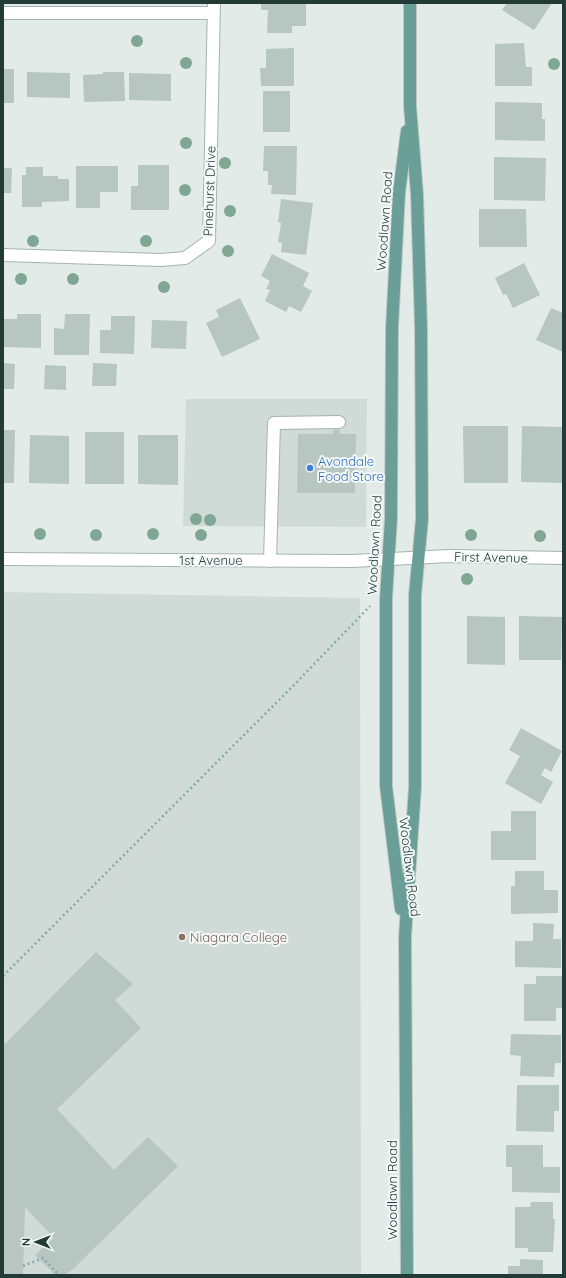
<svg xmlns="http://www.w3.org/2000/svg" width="566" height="1278" font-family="Quicksand,sans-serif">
<rect width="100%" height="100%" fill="#e2ebe8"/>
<g fill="#d0dbd7">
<path d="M186 399H367L366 527 183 526Z"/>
<path d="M3 592 360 598 361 1275H3Z"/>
</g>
<g fill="#b7c6c1">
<path d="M261 3H306V26H292V33H267L268 10H261Z"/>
<path d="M507 3H552L534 30 502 10Z"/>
<path d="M524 43 526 67H532V86H495V44Z"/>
<path d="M294 48V86H261L260 68H266V49Z"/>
<rect x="3" y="69" width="11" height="34"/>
<path d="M27 72 70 73V98L27 97Z"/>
<path d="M103 72H124L125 101 84 102 83 75 103 74Z"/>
<path d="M129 73 171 74V101L129 100Z"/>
<rect x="263" y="91" width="27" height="41"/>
<path d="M495 102 542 103V119H545V141L495 140Z"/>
<path d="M264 146H297L296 195 271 194 272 185H268V171H263Z"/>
<path d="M494 157 546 158 545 201 494 200Z"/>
<path d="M138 165H169V210H131V186H138Z"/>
<path d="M76 166H118V192H100V208H76Z"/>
<path d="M26 167H43V176H58V179H69V201L42 202V207H22V175H26Z"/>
<path d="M3 168H12L11 193H3Z"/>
<path d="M281 199 313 203 306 255 281 252 282 243 278 242 281 223 278 222Z"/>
<path d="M479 209H526L527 247H479Z"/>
<path d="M272 254 309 273 303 286 312 291 301 312 289 306 286 312 265 301 270 290 266 289 270 281 261 276Z"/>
<path d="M524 263 540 295 513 308 506 294 503 295 495 278Z"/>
<path d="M240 298 260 339 222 357 206 323 219 317 216 310Z"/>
<path d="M551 308 563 313V352L536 340Z"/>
<path d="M17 314H41V348L3 347 4 319H17Z"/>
<path d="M65 314H90L89 355H54V328L64 329Z"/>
<path d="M111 316H135L134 354 100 353V330H111Z"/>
<path d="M152 320 187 321 186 349 151 348Z"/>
<path d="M3 363 15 364 14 389H3Z"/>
<path d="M93 363 117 364 116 386H92Z"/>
<path d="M45 365 66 366V390L44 389Z"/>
<path d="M463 426H508V483H464Z"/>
<path d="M522 426 563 427V483L521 482Z"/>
<path d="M3 430H15L14 483H3Z"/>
<path d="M333 430H340V434H356L355 493H297L298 434H333Z"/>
<rect x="85" y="432" width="39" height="52"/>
<path d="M30 435 69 436V484L29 483Z"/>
<path d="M138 435H178V485L138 484Z"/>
<path d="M467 616 505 617V665L467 664Z"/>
<path d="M519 616 562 617 561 660H519Z"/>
<path d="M521 728 562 751 551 772 545 768 541 775 553 782 541 804 505 783 520 756 509 750Z"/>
<path d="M511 811H536V860H491V831H511Z"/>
<path d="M515 871H544V890H558V913L511 914V886H515Z"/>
<path d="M533 923 554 924 553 939H561V968L515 967V941H533Z"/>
<path d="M96 952 133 984 115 1000 141 1028 57 1109 114 1170 148 1137 178 1166 73 1269 64 1275H55L35 1255 54 1238 25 1207 23 1275H3V1046Z"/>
<path d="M536 976H563V1008H556V1021H524V984H536Z"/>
<path d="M511 1034 561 1035V1063H555L554 1077 520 1076 521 1056 510 1055Z"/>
<path d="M517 1085H559V1111H554V1132L516 1131Z"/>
<path d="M506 1145H543V1167H560V1193L512 1192V1167H506Z"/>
<path d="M531 1202H553V1219H555L553 1252H528V1248H515V1207H530Z"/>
<path d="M520 1259 543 1260V1275H508V1266H520Z"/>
</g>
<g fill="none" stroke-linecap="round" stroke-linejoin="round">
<g stroke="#a5b3af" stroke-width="14">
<g id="minor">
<path d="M3 13H213"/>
<path d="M3 255 161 260 185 258 209 241 214 3"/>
<path d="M3 559 352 561 449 556 563 558"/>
<path d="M270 561 274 423 339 422"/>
</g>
</g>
<g stroke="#c1c8c7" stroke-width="14">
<g id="major">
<path d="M401 909 386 786V599L391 518 392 328 399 193 407 131"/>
<path d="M407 1275 405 937 415 787V595L422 519 421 327 417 194 410 106V3"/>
</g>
</g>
<g stroke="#84ada4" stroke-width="2.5" stroke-dasharray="2 3" stroke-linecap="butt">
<path d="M3 976 295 684 370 606"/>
<path d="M23 1266 43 1258 59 1275"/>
</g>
<use href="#minor" stroke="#fff" stroke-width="12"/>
<use href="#major" stroke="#699f96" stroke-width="12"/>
</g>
<g fill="#80a793">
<circle cx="137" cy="41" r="6"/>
<circle cx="186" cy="63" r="6"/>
<circle cx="554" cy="64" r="6"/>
<circle cx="186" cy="143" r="6"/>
<circle cx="225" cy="163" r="6"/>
<circle cx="185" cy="190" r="6"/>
<circle cx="230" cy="211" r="6"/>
<circle cx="33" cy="241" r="6"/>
<circle cx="146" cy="241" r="6"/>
<circle cx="228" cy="251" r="6"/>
<circle cx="21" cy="279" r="6"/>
<circle cx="73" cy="279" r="6"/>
<circle cx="164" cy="287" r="6"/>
<circle cx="196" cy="519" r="6"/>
<circle cx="210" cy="520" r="6"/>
<circle cx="40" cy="534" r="6"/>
<circle cx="153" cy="534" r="6"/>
<circle cx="96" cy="535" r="6"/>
<circle cx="201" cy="535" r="6"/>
<circle cx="471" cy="535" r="6"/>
<circle cx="540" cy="536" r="6"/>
<circle cx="467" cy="579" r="6"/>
</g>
<circle fill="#3f7fe0" stroke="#f2f8f6" stroke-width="1.5" cx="310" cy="468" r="4"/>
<circle fill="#8d6e63" stroke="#f2f8f6" stroke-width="1.5" cx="182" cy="937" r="4"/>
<g text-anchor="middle" stroke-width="4" stroke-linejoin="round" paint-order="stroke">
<g font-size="13" fill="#233b37" stroke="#f2f8f6">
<text transform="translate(209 191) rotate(-88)" y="5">Pinehurst Drive</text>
<text transform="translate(384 221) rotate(-86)" y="5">Woodlawn Road</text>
<text transform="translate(374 545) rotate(-87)" y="5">Woodlawn Road</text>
<text transform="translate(491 557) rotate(1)" y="5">First Avenue</text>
<text x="211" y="565">1st Avenue</text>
<text transform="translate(410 867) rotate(83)" y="5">Woodlawn Road</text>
<text transform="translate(392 1190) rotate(-90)" y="5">Woodlawn Road</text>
</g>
<g font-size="13" fill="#366cbe" stroke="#f2f8f6" text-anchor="start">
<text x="318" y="466">Avondale<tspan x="318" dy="15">Food Store</tspan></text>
</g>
<g font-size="13" fill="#785e54" stroke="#f2f8f6" text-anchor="start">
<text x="190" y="942">Niagara College</text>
</g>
</g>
<rect width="566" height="1278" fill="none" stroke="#233b37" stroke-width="8"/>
<g transform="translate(36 1242) rotate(270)" stroke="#f2f8f6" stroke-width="3" paint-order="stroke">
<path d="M0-3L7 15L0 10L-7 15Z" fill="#233b37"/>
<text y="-6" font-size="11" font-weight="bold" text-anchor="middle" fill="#233b37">N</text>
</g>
</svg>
